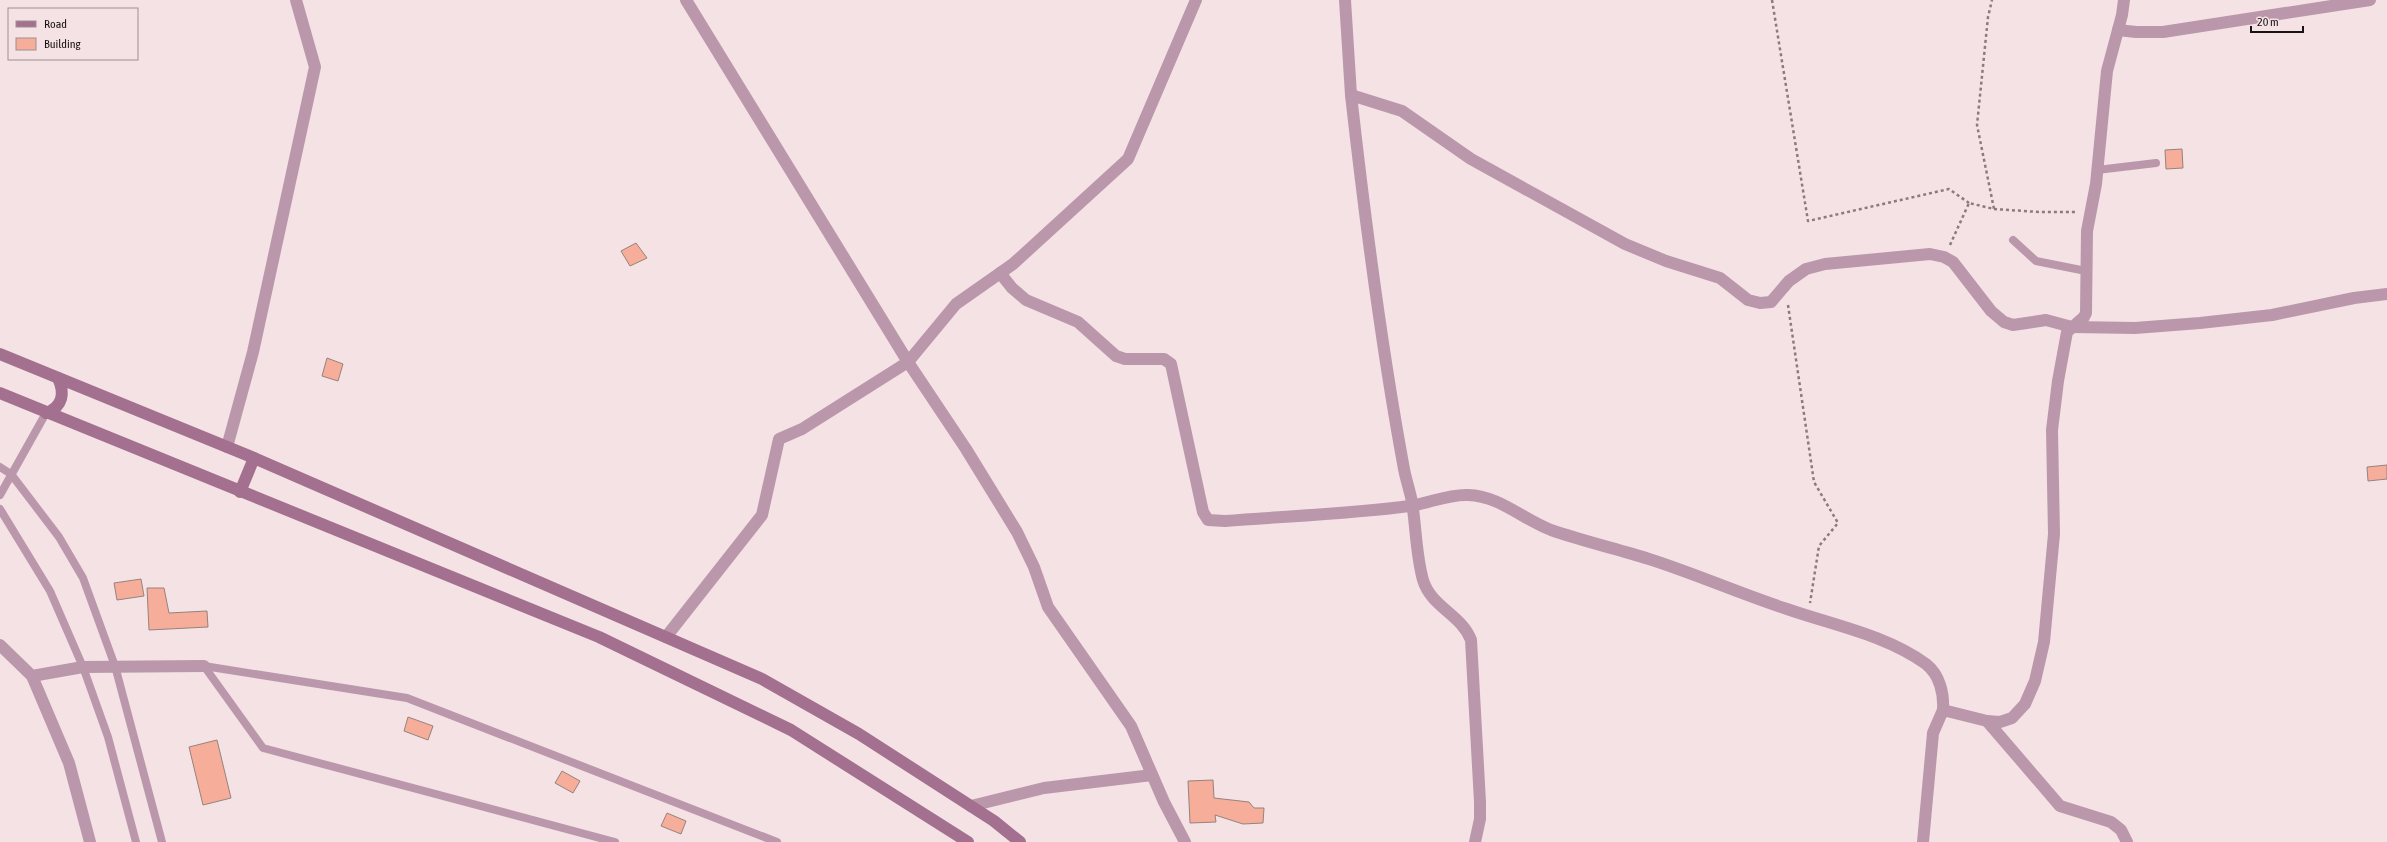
<svg xmlns="http://www.w3.org/2000/svg" width="2387" height="842" font-family="'Asap Condensed',sans-serif">
<rect width="100%" height="100%" fill="#f5e2e4"/>
<g fill="#f6ad9a" stroke="#94837f">
<path d="M2182 149 2183 168 2166 169 2165 150Z"/>
<path d="M636 243 647 258 630 266 621 251Z"/>
<path d="M327 358 343 364 338 381 322 376Z"/>
<path d="M2387 465V479L2368 481 2367 467Z"/>
<path d="M141 579 144 596 117 600 114 583Z"/>
<path d="M147 588H164L169 613 207 611 208 627 149 630Z"/>
<path d="M408 717 433 726 428 740 404 731Z"/>
<path d="M217 740 231 798 203 805 189 747Z"/>
<path d="M562 771 580 781 573 793 555 783Z"/>
<path d="M1213 780 1214 798 1249 802 1254 808H1264L1263 823 1243 824 1215 815 1216 822 1190 823 1188 781Z"/>
<path d="M667 813 686 821 681 834 661 826Z"/>
</g>
<g fill="none" stroke-linecap="round" stroke-linejoin="round">
<g stroke="#897c7e" stroke-width="2.5" stroke-dasharray="3 3" stroke-linecap="butt">
<path d="M1772 0 1808 221 1949 189 1969 203"/>
<path d="M1994 209 2039 212H2077"/>
<path d="M1950 245 1969 203 1994 209 1977 125 1988 17 1992 0"/>
<path d="M1788 305 1814 482 1838 523 1819 546 1810 603"/>
</g>
<g stroke="#bb97ac" stroke-width="8">
<path d="M2097 170 2156 163"/>
<path d="M2013 240 2036 261 2086 271"/>
<path d="M0 467 11 474 59 537 83 578 115 666 162 842"/>
<path d="M0 495 46 413"/>
<path d="M0 509 50 591 83 667 108 737 136 842"/>
<path d="M204 666 407 698 777 842"/>
<path d="M204 666 263 748 615 842"/>
</g>
<g stroke="#bb97ac" stroke-width="12">
<path d="M686 0 908 362 966 449 1017 532 1034 567 1048 607 1131 726 1164 802 1185 842"/>
<path d="M1345 0 1351 95 1402 111 1471 159 1625 244 1666 261 1720 278 1748 300 1760 303 1771 302 1789 281 1806 269 1825 264 1930 254 1944 257 1953 262 1991 311 2004 322 2013 325 2046 320 2072 327 2135 328 2200 323 2272 315 2354 298 2387 294"/>
<path d="M2118 30 2136 32H2163L2370 0"/>
<path d="M1351 95C1365 220 1381 345 1404 469 1406 480 1410 491 1412 502 1416 527 1416 555 1423 580 1431 607 1462 615 1471 640L1480 802V819L1475 842"/>
<path d="M1000 273 1012 288 1026 300 1078 322 1116 356 1125 359H1164L1171 364 1203 512 1208 520 1225 521C1287 516 1349 514 1410 506 1430 503 1448 494 1468 495 1500 496 1522 519 1551 530 1583 541 1617 549 1649 559 1696 574 1741 594 1787 609 1833 625 1886 635 1926 664 1940 675 1944 694 1943 710"/>
<path d="M227 447 253 352 315 67 296 0"/>
<path d="M666 637 762 515 779 439 802 429 908 362 956 304 1013 264 1128 159 1196 0"/>
<path d="M0 645 32 676 83 667 204 666"/>
<path d="M32 676 69 763 90 842"/>
<path d="M1987 721 2060 806 2111 822 2121 830 2127 842"/>
<path d="M971 806 1044 788 1152 775"/>
<path d="M1923 842 1933 733 1943 710 1987 721 2000 722 2012 718 2025 704 2035 681 2044 642 2054 534 2052 430 2058 381 2067 332 2084 317 2086 313 2087 231 2096 184 2107 71 2122 15 2124 0"/>
</g>
<g stroke="#a3708f" stroke-width="12">
<path d="M0 354 254 458 762 679 859 734 994 821 1020 842"/>
<path d="M0 393 599 637 791 730 968 842"/>
<path d="M46 413C63 407 65 393 58 378"/>
<path d="M240 492 254 458"/>
</g>
</g>
<rect x="8" y="8" width="130" height="52" fill="#f5e2e4" stroke="#9d8f90"/>
<rect x="16" y="21" width="20" height="6" fill="#a3708f" stroke="#9d8f90"/>
<text x="44" y="28" font-size="12" fill="#181213">Road</text>
<rect x="16" y="38" width="20" height="12" fill="#f6ad9a" stroke="#9d8f90"/>
<text x="44" y="48" font-size="12" fill="#181213">Building</text>
<path d="M2251 26v6h52v-6" fill="none" stroke="#181213" stroke-width="2"/>
<text x="2257" y="26" font-size="12" fill="#181213" stroke="#f5e2e4" stroke-width="3" paint-order="stroke">20 m</text>
</svg>
